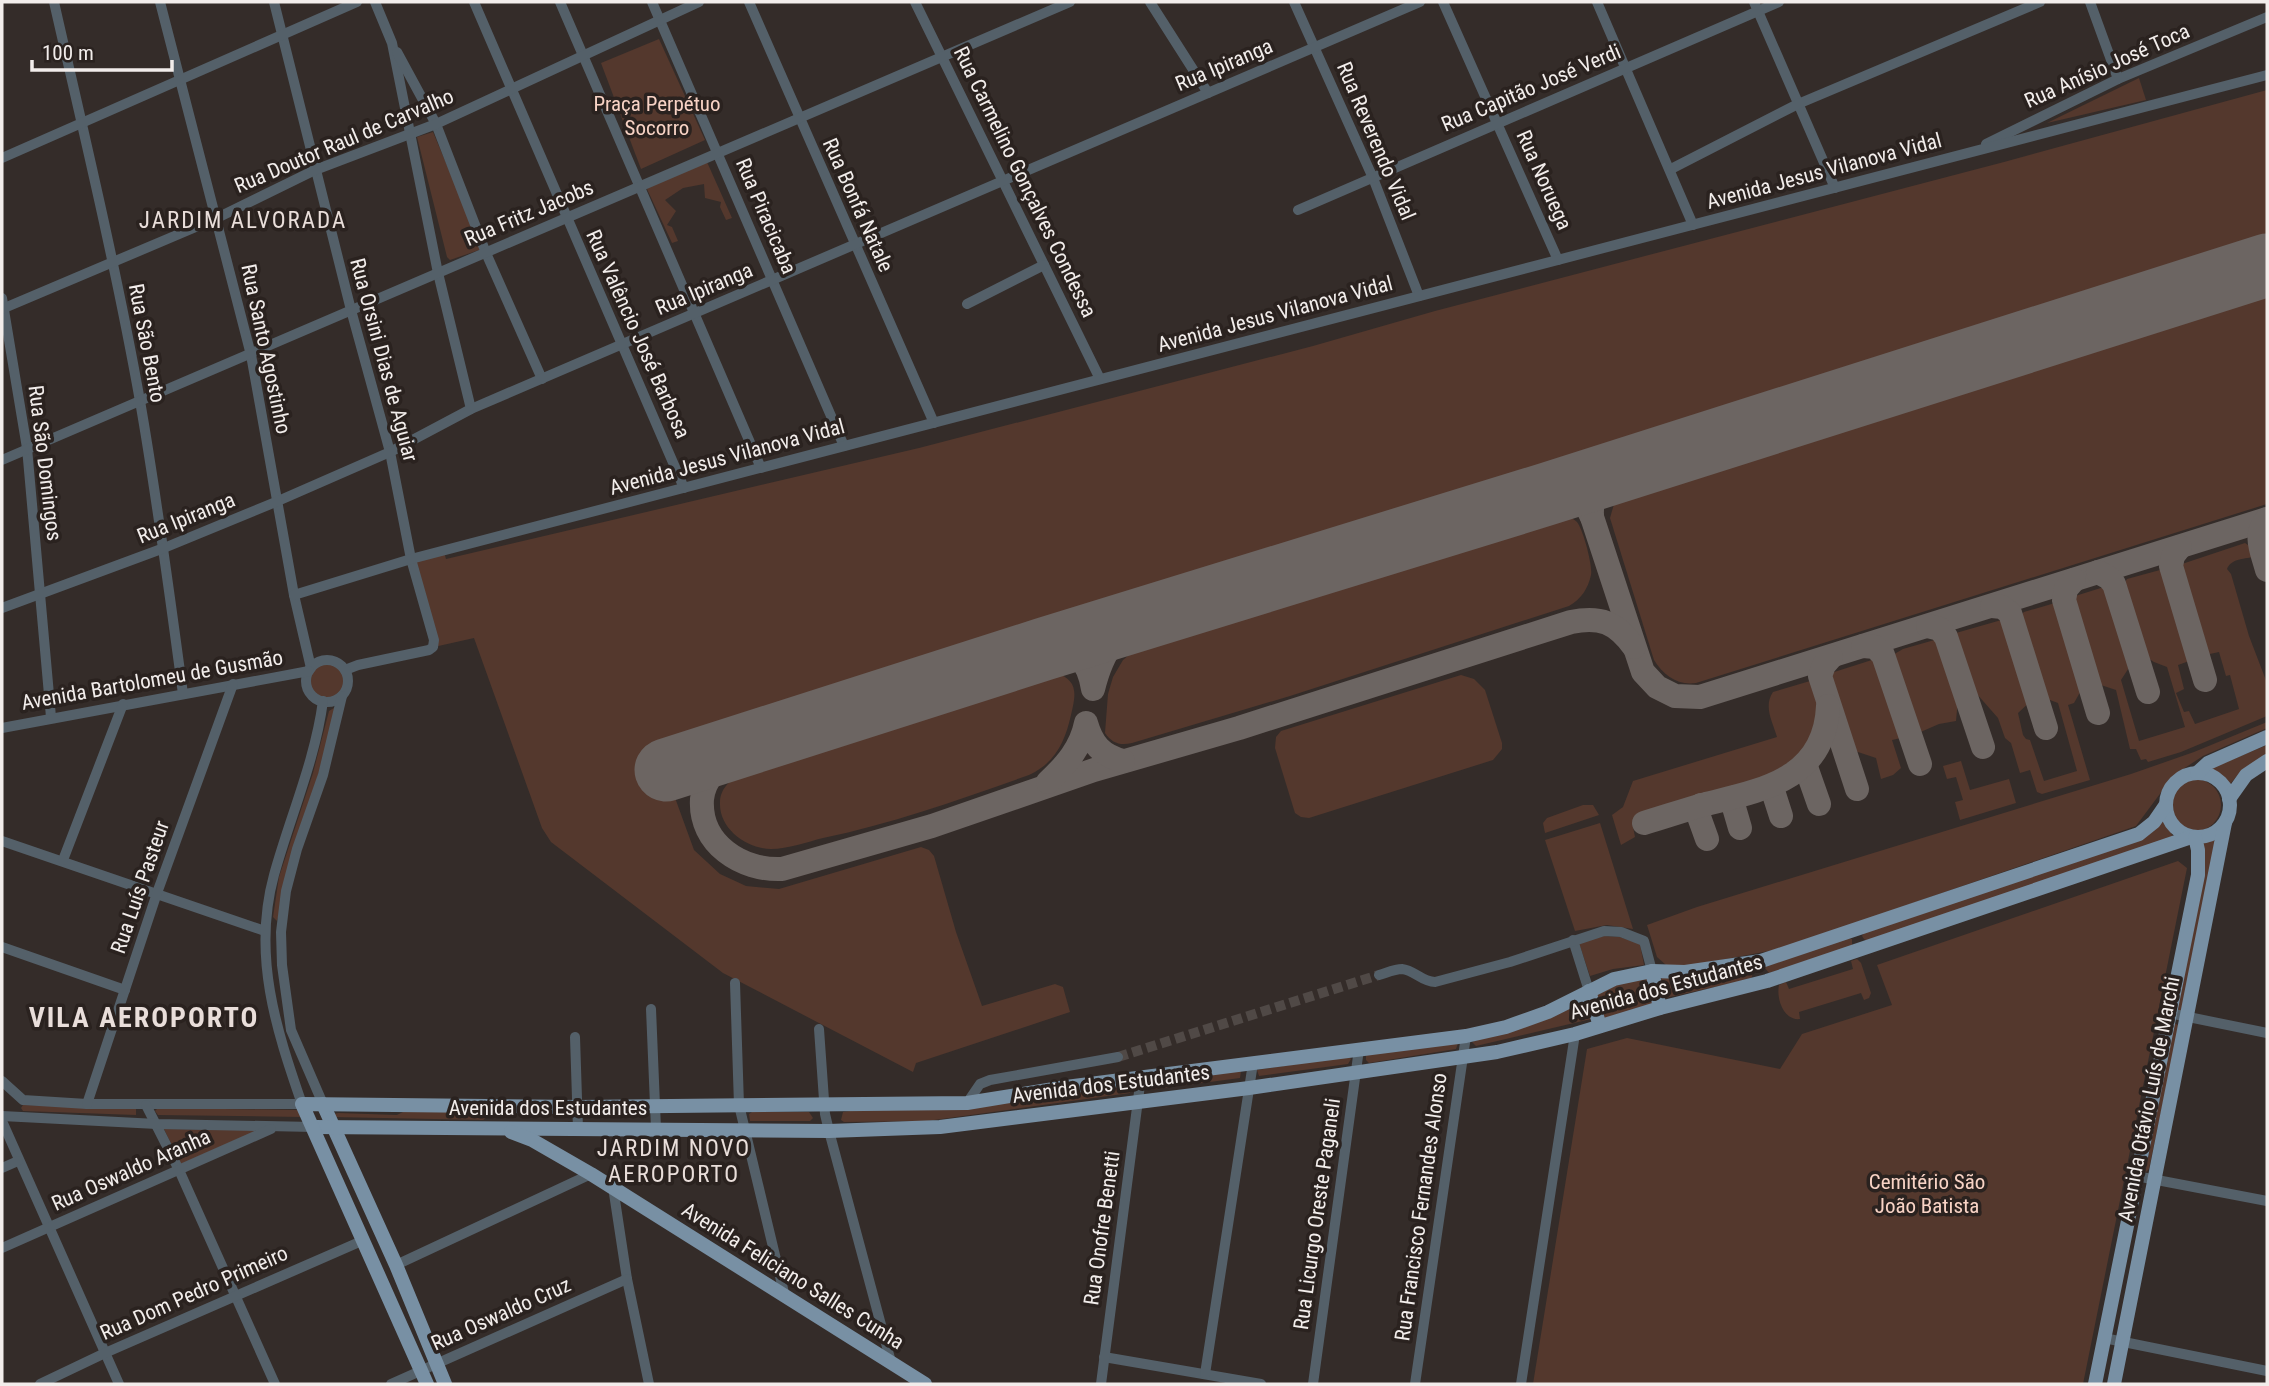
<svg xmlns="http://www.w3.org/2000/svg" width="2269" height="1386" font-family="'Roboto Condensed',sans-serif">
<rect width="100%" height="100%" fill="#342c29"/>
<g fill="#54382d">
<path d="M659 39 705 140 641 169 601 63Z"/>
<path d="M2139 78 2146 100 2047 123Z"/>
<path d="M2267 90V238L1290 549 1078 611 660 747 657 754 666 783 670 784 694 850 720 874 746 886 779 889 921 847 929 850 934 856 956 932 982 1006 1055 984 1063 987 1070 1012 916 1063 913 1072 723 973 551 842 542 828 474 638 434 647 412 559 444 552 446 559 919 448 1313 346 1435 311 2004 162Z"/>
<path d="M433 132 482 249 450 260 447 257 417 137Z"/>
<path d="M707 162 732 218 726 220 720 207 721 202 705 198 704 184 683 188 665 200 676 211 667 225 672 227 678 241 672 243 647 189 649 185Z"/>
<path d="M2267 288V504L1696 683C1678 686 1663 675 1654 660L1610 518 1614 504 1625 493Z"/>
<path d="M1556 515C1563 515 1572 517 1577 522 1583 529 1593 566 1591 575 1588 589 1581 599 1569 606L1290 696 1132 743C1120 746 1112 743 1105 733L1108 694 1113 677 1123 660 1144 642 1289 601Z"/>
<path d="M2245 543 2251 547 2253 557C2243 559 2231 559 2227 569L2231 574 2249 636 2267 683V716L2181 752 2148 762 2146 759 2141 760 2136 749H2130L2116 690 2095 683 2071 601 2072 597 2104 587 2111 591 2131 659 2130 666 2121 680 2139 741 2185 727 2167 667 2154 662 2143 655 2121 588 2127 579 2160 570 2165 571 2192 660 2178 665 2184 689 2176 693 2184 712 2189 711 2195 724 2239 709 2230 675 2226 676 2219 652 2205 655 2201 647 2179 567 2182 564Z"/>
<path d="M2055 603 2058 604 2083 687 2074 703 2068 705 2090 780 2042 794 2037 792 2030 770 2020 773 2011 743 2005 738 1998 718 1969 685 1954 637 1956 633 2005 619 2008 624 2032 700 2018 713 2023 735 2026 739 2030 740 2044 781 2077 771 2058 703 2042 697 2018 618 2024 612Z"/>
<path d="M1938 639 1944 642 1959 687 1956 721 1939 724 1916 734 1896 676 1891 656 1903 649Z"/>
<path d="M1875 659 1880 661 1905 737 1892 740 1901 768 1893 775 1881 779 1876 758 1849 749 1827 680 1828 674Z"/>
<circle cx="328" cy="681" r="18"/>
<path d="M1054 672C1079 680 1076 694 1071 715 1065 742 1055 763 1029 775 961 799 894 823 823 838 807 842 788 849 771 849 747 849 719 829 720 803 720 787 732 779 745 771Z"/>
<path d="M1461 675 1474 679 1485 690 1502 743V749L1493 760 1309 818 1301 817 1295 813 1275 748 1276 737 1281 731Z"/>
<path d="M1810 681 1816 685 1823 711 1818 729 1809 748 1796 766 1777 777 1632 822 1635 837 1621 845 1612 815 1623 807 1633 781 1777 737C1773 722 1763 707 1773 692Z"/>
<path d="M334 708 336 711 277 921 273 917 279 877 313 773 329 711Z"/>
<path d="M2267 722V728L2203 756 2174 775 2136 826 1780 949 1688 966 1666 965 1657 957 1647 925 1697 907 2131 774 2194 752Z"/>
<path d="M2267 745V756L2240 772 2227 788 2221 780 2207 770Z"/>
<path d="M1961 761 1970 790 2009 779 2016 803 1960 820 1955 802 1963 800 1956 777 1947 779 1943 766Z"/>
<circle cx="2195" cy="805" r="26"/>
<path d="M1583 805H1593L1599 815 1545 833 1543 823 1547 818Z"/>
<path d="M2162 815 2173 837 1867 941 1864 939 1862 936 1865 931 2143 834Z"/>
<path d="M1600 823 1633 929 1607 925 1575 931 1545 840Z"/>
<path d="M2219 838 2184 1012 2177 1011 2202 843Z"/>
<path d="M2178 861 2187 868 2083 1384H1533L1587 1049 1627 1038 1780 1069 1802 1034 1892 1005 1877 965Z"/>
<path d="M1604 936 1620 937 1640 944 1644 965 1613 969 1590 976 1579 943Z"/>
<path d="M1846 938 1852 939V945L1846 948 1769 973 1765 968 1764 963Z"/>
<path d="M1857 959 1861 963 1871 993 1869 998 1864 1000 1861 993 1799 1012 1800 1019C1784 1021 1776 999 1779 985L1786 982 1789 989 1853 969 1851 961Z"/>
<path d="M1750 968 1753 973 1751 979 1665 998 1659 983 1662 978 1713 975Z"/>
<path d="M1649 978 1655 1005 1604 1020 1596 995 1615 984Z"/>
<path d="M1583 1001 1588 1003 1591 1019 1476 1046 1472 1042Z"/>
<path d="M2174 1023 2178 1025V1031L2149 1169 2145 1173Z"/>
<path d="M1458 1043 1456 1049 1369 1063 1366 1060V1055Z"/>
<path d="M1348 1056 1351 1059 1348 1064 1259 1076 1257 1070Z"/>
<path d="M1241 1071 1240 1078 1149 1090 1146 1085 1147 1080Z"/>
<path d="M1131 1086 1130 1093 927 1121 844 1122 841 1120 843 1112 850 1111 969 1106Z"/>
<path d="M23 1105 136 1108V1115L23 1111 21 1108Z"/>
<path d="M158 1108 298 1110 304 1117 158 1115 155 1111Z"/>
<path d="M405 1111 484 1112 487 1117 483 1120 332 1117V1114L339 1113 397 1115Z"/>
<path d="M752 1112H809L813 1118 810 1121H750L749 1114Z"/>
<path d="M164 1129 259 1130 181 1164Z"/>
</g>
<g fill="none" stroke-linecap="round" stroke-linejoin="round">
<g stroke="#6c6562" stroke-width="24">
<path d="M1547 494C1568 492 1583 497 1592 517 1591 495 1597 482 1617 472"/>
<path d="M1592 517 1643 672 1657 687 1675 696 1700 697 2267 519"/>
<path d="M2267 519C2253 535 2262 551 2267 570"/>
<path d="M2180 547 2173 556 2171 566 2205 680"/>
<path d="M2098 572 2109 578 2114 584 2148 692"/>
<path d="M2074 580 2066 589 2064 600 2098 713"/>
<path d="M1992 606 2002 607 2010 613 2046 728"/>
<path d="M1928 626 1940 629 1946 637 1983 747"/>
<path d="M1863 646 1875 647 1883 655 1920 764"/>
<path d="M1044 649C1075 649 1088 657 1093 689 1104 646 1115 635 1153 615"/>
<path d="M1831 657 1824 665 1820 676 1857 789"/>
<path d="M734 750C720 763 704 779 702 799 699 844 742 871 782 869L932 826 1094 770 1239 728 1571 622C1600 616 1616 622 1634 647"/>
<path d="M1806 763V767L1819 804"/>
<path d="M1048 782C1066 765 1081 748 1086 723 1092 744 1101 755 1123 761"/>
<path d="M1775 784 1773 791 1781 816"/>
<path d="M1735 797 1733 804 1740 828"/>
<path d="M1701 805 1698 814 1707 839"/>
<path d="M1644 823C1664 817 1685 810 1706 804 1763 790 1825 779 1828 706"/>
</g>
<path stroke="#6c6562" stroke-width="63" d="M666 770 1044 649 1547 494 2267 265"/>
<path stroke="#504946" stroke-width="10" stroke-dasharray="10 5" stroke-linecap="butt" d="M1118 1057 1379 975"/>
<g stroke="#546069" stroke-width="10">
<path d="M54 2C84 134 116 267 140 401 157 498 170 596 183 694"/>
<path d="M160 2 251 355 294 595 311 668"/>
<path d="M274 2 351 310 390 452 411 559 434 640 433 647 429 650 358 665 345 670"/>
<path d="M375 2 392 43 438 273 471 409"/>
<path d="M474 2 684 488"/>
<path d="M560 2 761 468"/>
<path d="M652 2 844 446"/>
<path d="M749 2 934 423"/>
<path d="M915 2 1100 379"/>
<path d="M1150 2 1208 93"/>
<path d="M1294 2 1373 178 1419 296"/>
<path d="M1443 2 1558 260"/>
<path d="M1597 2 1693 225"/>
<path d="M1754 2 1835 188"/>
<path d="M2090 2 2118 79"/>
<path d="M397 52 436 124 486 253 542 379"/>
<path d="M1986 144 2118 79 2267 17"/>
<path d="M2 158 357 2"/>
<path d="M1671 169 1798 104 2040 2"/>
<path d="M1298 210 1779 2"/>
<path d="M2 298 27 448 51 717"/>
<path d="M967 304 1044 265"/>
<path d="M2 309 217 218 315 170 436 124 699 2"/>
<path d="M2 460 1070 2"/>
<path d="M294 595 411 559 2267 75"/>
<path d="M2 608 164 548 278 501 390 452 471 409 1420 2"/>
<circle cx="327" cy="681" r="21"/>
<path d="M2 728 309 671"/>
<path d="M2 841 265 931"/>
<path d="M63 860 123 704"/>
<path d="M1573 940 1589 991"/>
<path d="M2 947 125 990"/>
<path d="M1379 975C1386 973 1395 969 1402 969 1414 970 1422 982 1435 982L1510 962 1604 931 1621 932 1644 941 1652 971"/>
<path d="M735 983 739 1105 785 1297"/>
<path d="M651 1009 656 1129"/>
<path d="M2169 1013 2267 1033"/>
<path d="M819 1029 825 1114 829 1131 891 1362"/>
<path d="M575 1037 578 1129"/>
<path d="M2 1081 23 1100 87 1104H302C276 1029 252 955 274 875 290 817 315 761 323 701"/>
<path d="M967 1103 980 1084 990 1080 1118 1057"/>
<path d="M87 1104 157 893 233 684"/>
<path d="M323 1104 291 1030 282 965 281 932 286 891 297 849 323 775 342 696"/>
<path d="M146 1105 179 1170 275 1384"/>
<path d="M2 1116 157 1124 314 1127"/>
<path d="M2 1121 119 1384"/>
<path d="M2 1168 18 1161"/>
<path d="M2136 1176 2267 1201"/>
<path d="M613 1187 627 1279 649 1384"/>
<path d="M2 1248 271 1129"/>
<path d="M396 1265 591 1174"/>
<path d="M2104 1338 2267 1371"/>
<path d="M1104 1357 1261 1384"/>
<path d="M1205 1374 1253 1063"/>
<path d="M40 1384 105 1353 364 1240"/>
<path d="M391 1384 627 1279"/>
<path d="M1101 1384 1141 1077"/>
<path d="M1313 1384 1359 1049"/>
<path d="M1415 1384 1466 1036"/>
<path d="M1521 1384 1575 1034"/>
</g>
<g stroke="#7890a4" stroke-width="14">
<circle cx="2198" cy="805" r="32"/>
<path d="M2197 773 2208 763 2267 737"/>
<path d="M2229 799 2246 775 2267 761"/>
<path d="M1652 971 1660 1008"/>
<path d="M1589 991 1600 1026"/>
<path d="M323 1104 396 1265 445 1384"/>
<path d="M314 1127 829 1131 940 1127 1249 1088 1497 1052 1575 1034 1660 1008 1767 981 2191 837"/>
<path d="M511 1132 532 1140 591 1174 925 1384"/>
<path d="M427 1384 302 1104 578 1107 967 1103 1066 1087 1466 1036 1506 1027 1548 1012 1614 979 1652 971 1685 972 1761 961 2139 834 2154 822 2165 806"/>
<path d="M2095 1384 2198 875V850L2195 837"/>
<path d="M2114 1384 2225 823"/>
</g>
</g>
<g text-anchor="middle" stroke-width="7" stroke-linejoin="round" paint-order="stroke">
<g font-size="21" fill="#f2edeb" stroke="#2a221f">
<text transform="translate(1224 65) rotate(-23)" y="7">Rua Ipiranga</text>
<text transform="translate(2107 66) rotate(-24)" y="7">Rua Anísio José Toca</text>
<text transform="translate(1531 88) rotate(-23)" y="7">Rua Capitão José Verdi</text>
<text transform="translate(344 141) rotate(-23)" y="7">Rua Doutor Raul de Carvalho</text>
<text transform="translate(1376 141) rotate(67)" y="7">Rua Reverendo Vidal</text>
<text transform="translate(1824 171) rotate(-15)" y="7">Avenida Jesus Vilanova Vidal</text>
<text transform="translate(1544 180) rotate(66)" y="7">Rua Noruega</text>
<text transform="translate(1025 182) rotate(64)" y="7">Rua Carmelino Gonçalves Condessa</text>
<text transform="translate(858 205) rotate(66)" y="7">Rua Bonfá Natale</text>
<text transform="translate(529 213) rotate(-23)" y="7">Rua Fritz Jacobs</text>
<text transform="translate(766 216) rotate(67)" y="7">Rua Piracicaba</text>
<text transform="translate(704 289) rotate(-23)" y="7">Rua Ipiranga</text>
<text transform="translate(1275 314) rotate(-15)" y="7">Avenida Jesus Vilanova Vidal</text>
<text transform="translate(638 334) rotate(66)" y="7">Rua Valêncio José Barbosa</text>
<text transform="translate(147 343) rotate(79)" y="7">Rua São Bento</text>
<text transform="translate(266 349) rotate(78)" y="7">Rua Santo Agostinho</text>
<text transform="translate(384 360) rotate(75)" y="7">Rua Orsini Dias de Aguiar</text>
<text transform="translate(727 457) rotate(-15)" y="7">Avenida Jesus Vilanova Vidal</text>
<text transform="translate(45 463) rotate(83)" y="7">Rua São Domingos</text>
<text transform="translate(186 518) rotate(-22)" y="7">Rua Ipiranga</text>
<text transform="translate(152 680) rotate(-10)" y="7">Avenida Bartolomeu de Gusmão</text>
<text transform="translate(140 887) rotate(-71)" y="7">Rua Luís Pasteur</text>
<text transform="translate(1666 987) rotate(-15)" y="7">Avenida dos Estudantes</text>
<text transform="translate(1111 1084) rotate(-7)" y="7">Avenida dos Estudantes</text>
<text transform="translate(2149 1099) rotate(-79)" y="7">Avenida Otávio Luís de Marchi</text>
<text x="548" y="1115">Avenida dos Estudantes</text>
<text transform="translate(131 1170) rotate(-24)" y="7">Rua Oswaldo Aranha</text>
<text transform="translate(1421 1207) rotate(-82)" y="7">Rua Francisco Fernandes Alonso</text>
<text transform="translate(1317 1214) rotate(-82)" y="7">Rua Licurgo Oreste Paganeli</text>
<text transform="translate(1102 1228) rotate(-82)" y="7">Rua Onofre Benetti</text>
<text transform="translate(793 1276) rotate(32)" y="7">Avenida Feliciano Salles Cunha</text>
<text transform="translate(194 1293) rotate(-24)" y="7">Rua Dom Pedro Primeiro</text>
<text transform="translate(501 1314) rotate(-24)" y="7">Rua Oswaldo Cruz</text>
</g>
<g font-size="21" fill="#f8d3c5" stroke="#2a221f">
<text x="657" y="111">Praça Perpétuo<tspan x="657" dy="24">Socorro</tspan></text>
<text x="1927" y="1189">Cemitério São<tspan x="1927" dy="24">João Batista</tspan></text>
</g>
<g font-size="23" letter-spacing="2" fill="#e9deda" stroke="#2a221f">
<text x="243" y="228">JARDIM ALVORADA</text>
<text x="674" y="1156">JARDIM NOVO<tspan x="674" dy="26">AEROPORTO</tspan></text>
</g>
<g font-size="28" font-weight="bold" letter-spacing="2" fill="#e9deda" stroke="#2a221f">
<text x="144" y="1027">VILA AEROPORTO</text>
</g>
</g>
<rect width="2269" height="1386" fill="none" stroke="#f2edeb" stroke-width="7"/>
<path d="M32 60v10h140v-10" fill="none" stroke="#f2edeb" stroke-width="3.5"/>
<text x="42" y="60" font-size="21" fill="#f2edeb" stroke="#2a221f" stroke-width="5" paint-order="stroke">100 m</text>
</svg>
